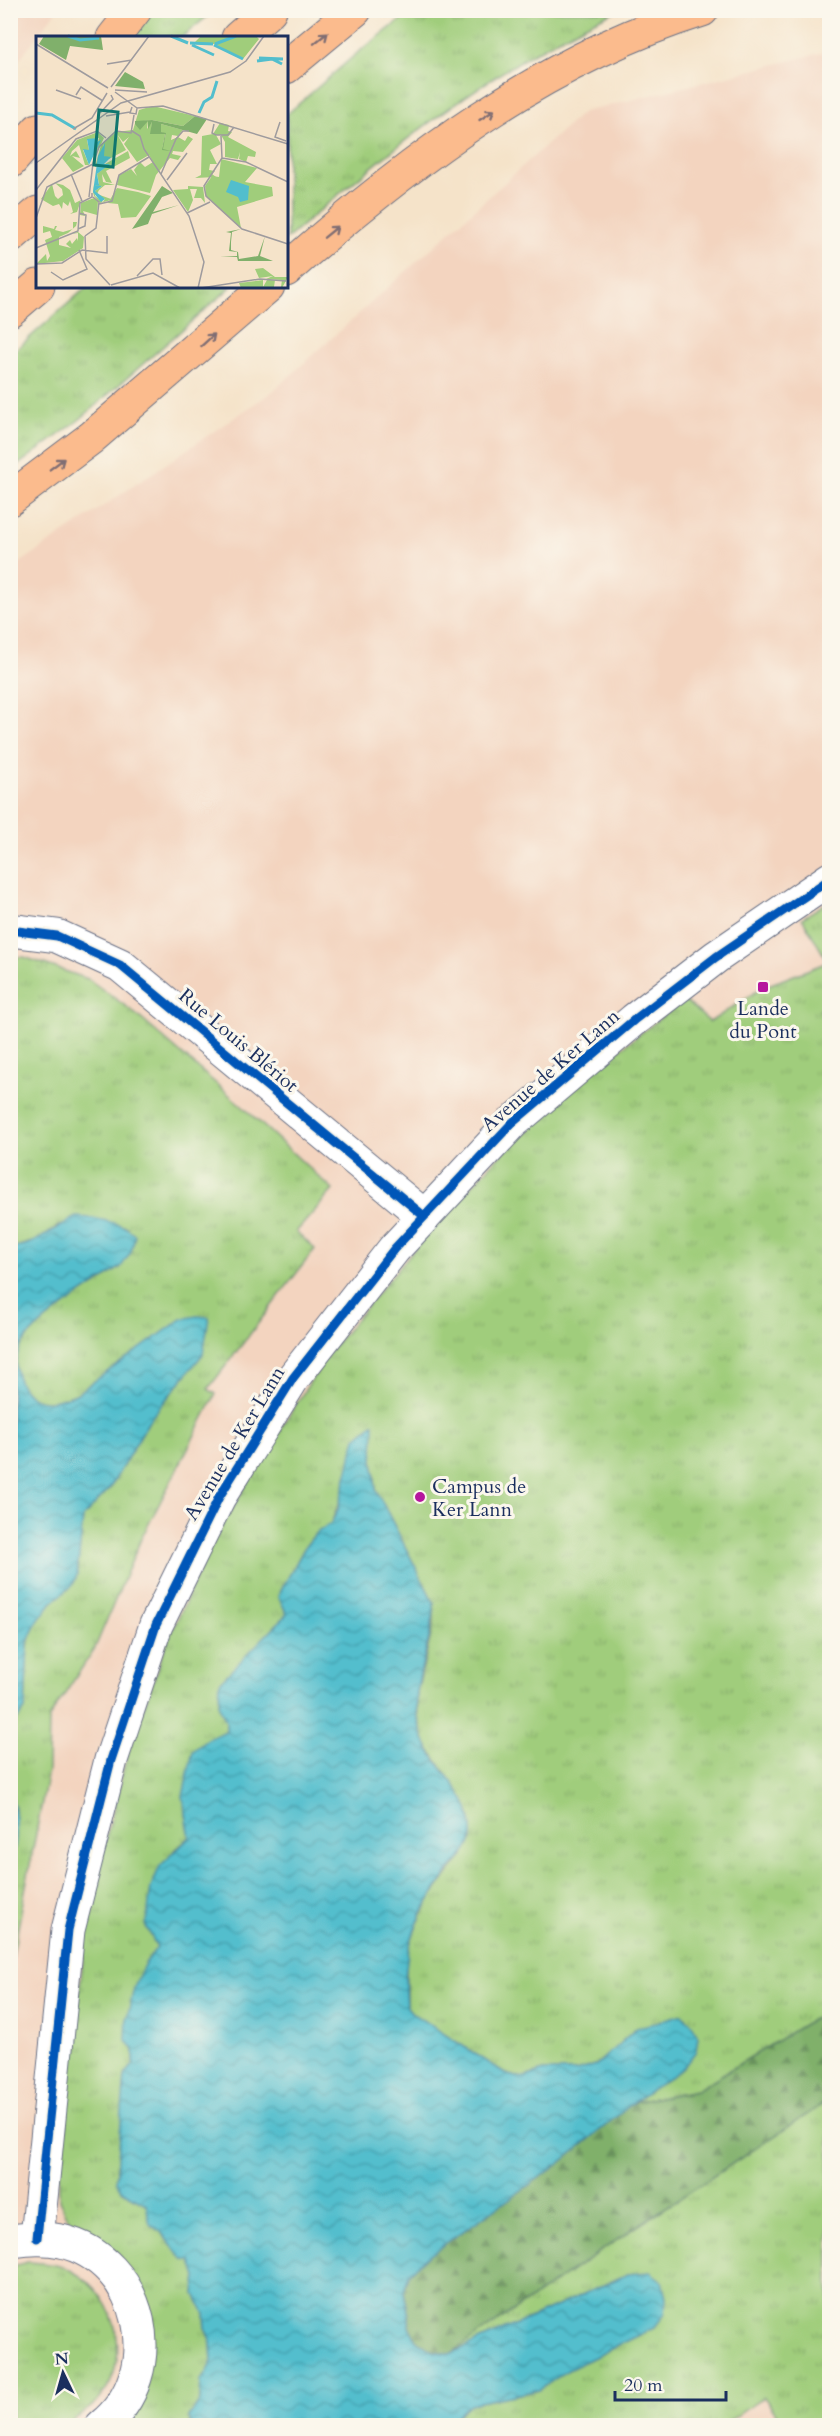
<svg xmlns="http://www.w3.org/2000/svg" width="840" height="2436" font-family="Cardo,serif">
<defs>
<pattern id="grass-tufts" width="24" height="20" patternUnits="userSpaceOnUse" patternTransform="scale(1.5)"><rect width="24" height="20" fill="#a0cd7b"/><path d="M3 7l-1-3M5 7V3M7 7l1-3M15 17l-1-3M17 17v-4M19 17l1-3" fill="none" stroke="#89b06d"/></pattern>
<pattern id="forest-firs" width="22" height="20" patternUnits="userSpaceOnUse" patternTransform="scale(1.5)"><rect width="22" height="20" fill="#80b06b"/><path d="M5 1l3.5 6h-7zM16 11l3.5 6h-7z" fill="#68905b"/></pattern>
<pattern id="water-waves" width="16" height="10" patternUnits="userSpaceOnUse" patternTransform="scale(1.5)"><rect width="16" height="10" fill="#52becd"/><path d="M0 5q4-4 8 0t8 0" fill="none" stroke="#439baa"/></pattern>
</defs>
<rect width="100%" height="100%" fill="#fbf7ec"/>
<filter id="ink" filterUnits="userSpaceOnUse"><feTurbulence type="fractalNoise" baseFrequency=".0167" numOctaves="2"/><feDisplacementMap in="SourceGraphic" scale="12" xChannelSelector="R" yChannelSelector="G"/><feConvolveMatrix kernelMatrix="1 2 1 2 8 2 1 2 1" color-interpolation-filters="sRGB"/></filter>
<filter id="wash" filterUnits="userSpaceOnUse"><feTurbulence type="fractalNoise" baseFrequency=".008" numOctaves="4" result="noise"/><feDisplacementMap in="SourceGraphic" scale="24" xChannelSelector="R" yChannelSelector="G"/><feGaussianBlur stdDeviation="1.35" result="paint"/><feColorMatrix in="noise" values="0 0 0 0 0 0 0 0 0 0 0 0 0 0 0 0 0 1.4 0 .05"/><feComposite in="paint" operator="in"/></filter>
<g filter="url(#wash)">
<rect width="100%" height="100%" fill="#f5e3c9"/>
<g fill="#f3d4bf">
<path d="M11 10 56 11 11 70 10 11Z"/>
<path d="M829 51V2425L11 2426V569L272 392 583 112Z"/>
</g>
<g fill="url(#grass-tufts)" stroke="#5e7e6c" stroke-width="1.5">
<path d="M414 10 615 11C493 66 387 151 287 239V114L356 54Z"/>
<path d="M146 11H214L182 37 124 38Z"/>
<path d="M88 286 231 287 79 420 11 470V354Z"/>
<path d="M829 901V1004L820 1010 830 1022 829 2009 697 2090 634 2102 683 2068 637 2028 596 2065 577 2071H544L522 2078 508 2075 413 2014 406 2006V1954L418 1923 431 1897 467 1850 472 1840 471 1817 464 1800 425 1743 418 1717 417 1692 434 1623V1603L376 1490 373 1459V1423L331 1523 315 1534 305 1547 278 1596 287 1614 220 1682 219 1706 226 1721V1731L208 1739 183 1796 190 1837 175 1850 146 1926 157 1947 144 1965 126 2039 134 2050V2064L125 2075 121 2190 146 2204 151 2224 161 2232 183 2260 192 2261 197 2277 195 2294 205 2314 206 2329 211 2343 212 2363 201 2381 200 2401 189 2417 191 2425H121L151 2356 84 2234 69 2220 59 2200V2177L86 1932 101 1858 129 1748 166 1645 210 1547 262 1458 329 1352 411 1253 498 1157 597 1067 684 1000 710 1022 763 987 828 962 802 918Z"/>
<path d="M10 957H24L88 979 131 1010 242 1106 333 1190 296 1232 315 1249 208 1389 216 1394 141 1539 95 1648 49 1718 48 1771 11 1964 10 1857 14 1851 16 1832 15 1808 10 1793 11 1728 25 1709 28 1642 35 1625 51 1603 73 1585 77 1574 83 1517 110 1488 150 1419 203 1354 182 1319 76 1394C59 1400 39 1408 25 1391 15 1379 13 1362 20 1348 33 1322 96 1285 121 1267L128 1227 107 1223 58 1226 40 1240 11 1248Z"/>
<path d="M829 2100V2425H784L764 2397 723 2425 446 2426 470 2404 539 2390 568 2370 654 2328 628 2274 450 2354 636 2227Z"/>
<path d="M28 2262C43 2263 59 2264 72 2271 121 2298 135 2368 92 2406 83 2414 72 2423 61 2425 46 2429 26 2426 11 2425V2266Z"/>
</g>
<path fill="url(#forest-firs)" stroke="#4e7064" stroke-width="1.5" d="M829 2009V2100L636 2227 450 2354 432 2351 416 2340 409 2326V2316L404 2292 409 2274 426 2257 559 2164 634 2102 697 2090Z"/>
<g fill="url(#water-waves)" stroke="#367696" stroke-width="1.5">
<path d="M76 1217C94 1218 123 1221 135 1235L131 1252 121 1267C96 1285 33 1322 20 1348 13 1362 15 1379 25 1391 39 1408 59 1400 76 1394L182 1319 197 1316 209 1317 203 1354 150 1419 110 1488 83 1517 77 1574 73 1585 51 1603 35 1625 28 1642 25 1709 11 1728V1248C35 1246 54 1228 76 1217Z"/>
<path d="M374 1423 373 1459 376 1490 434 1603C434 1642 410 1681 418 1720 420 1727 422 1735 425 1741 439 1776 475 1793 472 1837 471 1850 457 1861 449 1871 416 1916 401 1949 406 2006L413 2014 508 2075 522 2078 544 2071H577L596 2065 637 2028 682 2014 691 2023 698 2036 696 2051 683 2068 634 2102 559 2164 426 2257 409 2274 404 2292 409 2316V2326L416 2340 432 2351 450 2354 628 2274 650 2272 662 2281 666 2298 665 2314 654 2328 568 2370 539 2390 470 2404 446 2425H191L189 2417 200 2401 201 2381 212 2362 211 2343 206 2329 205 2314 195 2294 197 2277 192 2261 183 2260 161 2232 150 2224 146 2204 121 2190 116 2182 125 2075 134 2064V2050L126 2039 127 2018 134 1988 144 1965 157 1947 146 1926 151 1887 160 1866 190 1837 183 1796 193 1751 208 1739 226 1731V1721L219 1706 220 1682 287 1614 278 1596 305 1547 315 1534 331 1523 338 1510 356 1438Z"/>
<path d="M11 1793C16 1812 20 1840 11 1857Z"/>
</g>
</g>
<g filter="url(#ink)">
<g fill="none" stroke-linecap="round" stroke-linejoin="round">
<g stroke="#676e83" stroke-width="35">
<g id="minor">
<path d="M10 930 57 936 120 965 424 1216"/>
<path d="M37 2238 68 1930 111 1760 156 1625 219 1497 293 1378 394 1249 512 1123 634 1020 716 957 830 879"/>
<path d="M10 2241C28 2239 44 2237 61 2241 144 2260 168 2373 102 2426"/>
</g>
</g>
<g stroke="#676e83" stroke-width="35">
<g id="highway">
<path d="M113 38 135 10"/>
<path d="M238 38 270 10"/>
<path d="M286 67 355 10"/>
<path d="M10 162 38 130"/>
<path d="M10 237 38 213"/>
<path d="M286 270C408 162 544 59 702 10"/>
<path d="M10 310 38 286"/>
<path d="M10 499 91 438 268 286"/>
</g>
</g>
<use href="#minor" stroke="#fff" stroke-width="33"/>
<use href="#highway" stroke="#fbbb8d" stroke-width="33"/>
<g stroke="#fbf7ec" stroke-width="13">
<g id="cycleway">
<path d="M10 930 57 936 120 965 424 1216"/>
<path d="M37 2238 68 1930 111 1760 156 1625 219 1497 293 1378 394 1249 512 1123 634 1020 716 957 830 879"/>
</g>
</g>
<use href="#cycleway" stroke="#0057b8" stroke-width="9"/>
</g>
<defs><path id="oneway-shaft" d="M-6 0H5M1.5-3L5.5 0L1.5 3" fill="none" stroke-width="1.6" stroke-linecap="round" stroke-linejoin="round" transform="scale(1.5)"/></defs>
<g stroke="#806e73">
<use href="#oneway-shaft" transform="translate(321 38) rotate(-39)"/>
<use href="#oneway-shaft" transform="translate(487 115) rotate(-33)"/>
<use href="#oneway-shaft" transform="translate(331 232) rotate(-39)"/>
<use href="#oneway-shaft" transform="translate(208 340) rotate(-42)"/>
<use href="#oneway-shaft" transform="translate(57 464) rotate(-37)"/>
</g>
</g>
<g fill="#b5179e" stroke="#fbf7ec" stroke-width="2">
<rect x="757" y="981" width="12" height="12" rx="3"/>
<circle cx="420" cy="1497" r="6"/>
</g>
<g text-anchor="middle" stroke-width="6" stroke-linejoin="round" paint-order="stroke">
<g font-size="20" fill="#1b2f5e" stroke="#fbf7ec">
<text x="763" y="1015">Lande<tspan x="763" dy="23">du Pont</tspan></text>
<text x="432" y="1493" text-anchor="start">Campus de<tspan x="432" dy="23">Ker Lann</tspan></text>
</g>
<g font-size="20" fill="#1b2f5e" stroke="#fbf7ec">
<text transform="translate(239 1040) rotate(40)" y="7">Rue Louis Blériot</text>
<text transform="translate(550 1070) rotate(-41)" y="7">Avenue de Ker Lann</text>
<text transform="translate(234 1443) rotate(-59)" y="7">Avenue de Ker Lann</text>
</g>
</g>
<g transform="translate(36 36)">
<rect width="252" height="252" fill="#f5e3c9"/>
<path d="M165 0H220L223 3 207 23 179 8 158 7ZM117 70 159 80 147 90 116 84 108 85H112L111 93 116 86 115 98H129L126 114 130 98 124 96 125 88 147 94 142 100 136 99 135 104 142 101 149 105 152 100 157 103 147 116 137 115 136 118 145 120 142 124 134 122 120 139 114 157 81 149 83 139 95 133 101 140 98 134 104 126 109 131 117 126 113 119 101 126 88 108 93 101 87 106 81 98 90 114 73 123 68 120V108L62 130 59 131 65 109 80 96 97 94 103 74ZM184 87 193 89 192 95 196 96 192 101 220 116 219 121 212 120 210 126 203 123 204 116 202 123 189 121V106L185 99H180L185 108 174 114 181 128H174L173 134 179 135 176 138 180 141 159 142 165 139 166 100 177 98ZM62 96 68 102 58 123 63 102 51 104 53 114H47L53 129H49L43 109 36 115 34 120 40 115 44 122 36 120 48 130 37 136 26 122 41 104ZM92 115 94 122 70 135 76 147 70 146 66 138 67 146 79 149H69L63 154 61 158 75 163V164L64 167 58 160 57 156 58 149 59 160 67 166 69 163 61 160 59 155 66 150H59L63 148 61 138 73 128H69ZM19 147 27 149 34 154 39 167 45 164 41 176 34 178 37 176 34 165 32 170 27 166 26 173 23 168 17 170 5 163 16 148 19 160 22 163 27 159 26 153ZM152 150 167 151 169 167 165 162H158L161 153H154L157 164 152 176 137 154 152 153ZM58 162 62 165 61 179 47 175 49 180 44 179 45 167ZM37 186H41L40 190 32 197 23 201V209L35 212 30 208 34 204 36 208 41 202 42 205V197L35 198 42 196 48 201 47 212 27 225 0 228 10 218 11 225 14 220 9 204 16 201 14 195 7 197V190L18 193 19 190H21L19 194 27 196 37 193ZM227 232 239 241H252L246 252H205L203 247 227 244V251L231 244H239L238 251H245L246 244 230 243 237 240 223 242 219 233Z" fill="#a0cd7b"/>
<path d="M8 0H65L67 14 34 10 30 24 3 8ZM89 36 107 46 109 53 79 50ZM159 80 171 83 161 98 125 88V96L130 97 127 113 135 115 126 114 129 98H114L116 86 112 93V85L104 94 99 88V85L116 84 147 90ZM126 150 137 157 126 161 117 176 143 169 116 178 112 188 96 193ZM205 193 196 196 195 206V214L202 216 203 223 222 220 229 200 224 220 237 225H202L201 221 184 220H201V216L193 215 195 197 190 196Z" fill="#80b06b"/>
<path d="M185 123 221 132 209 146 236 151 237 160 201 171 205 192 170 160 169 150 176 140 183 141Z" fill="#a0cd7b"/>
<path d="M81 152 102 156 115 160 100 181 85 182 82 168 72 167Z" fill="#a0cd7b"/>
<path d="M62 102 61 106 65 104 53 129 47 113 53 114 51 103ZM69 107 68 120 75 121 68 128H74L61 138 63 149H59L66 150 59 155 69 163 65 166 57 156 62 120ZM195 144 213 150 212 164 204 166 202 161 190 156Z" fill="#52becd"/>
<path fill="none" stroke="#52becd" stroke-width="3" d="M32 0 44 4 63 2M135 0 152 7M154 7 177 8M179 8 200 0M156 9 178 19M178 9 207 23M223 22 247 23M221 25 236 23 246 28M0 77 16 79 40 93M163 77 168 66 176 61 181 45"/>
<path fill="none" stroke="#9e9b9e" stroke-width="1.5" d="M0 8 72 52M71 28 96 24M75 51 113 0M20 54 45 63M79 54 111 56M79 56 101 72 100 78 94 77 96 71M40 59 45 51 67 65M101 72 127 70 252 108M64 77 77 63 75 59M70 80 94 76M244 86 239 101 250 105M178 88 176 97 180 99H192L198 91M37 93 56 82 71 57M96 95 104 100 108 113 153 180 168 226 162 252M185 100 186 122 168 150 170 160 206 193 252 208M186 122 210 126 252 146M0 127 85 67 194 36 210 25 228 0M35 138 46 165M125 138 140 103 147 95H153M131 144 151 117M0 154 40 103 61 95 70 102M53 161 57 127 63 111 80 95 95 97 98 79M63 168 76 165 83 139 113 121M151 177 174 166M0 182 11 151 57 128M42 193 49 190 50 179 43 177M49 200 50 223 74 249M49 200 60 192 63 166 57 161M0 212 42 195 44 167 56 161V157M0 228 26 227 46 214 71 217V200M15 236 27 244 51 233 43 214M101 240 117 223H124L126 239M75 249 117 237 144 252M165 252 224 243 250 245"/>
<path fill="#0f766e" fill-opacity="0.15" stroke="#0f766e" stroke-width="3" d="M63 74 82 76 77 131 58 129Z"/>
<rect width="252" height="252" fill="none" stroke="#1b2f5e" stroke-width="3"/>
</g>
<rect width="840" height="2436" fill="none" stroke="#fbf7ec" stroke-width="36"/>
<g transform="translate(63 2373) rotate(355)" stroke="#fbf7ec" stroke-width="4.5" paint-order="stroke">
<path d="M0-4.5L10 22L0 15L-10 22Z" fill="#1b2f5e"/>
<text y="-9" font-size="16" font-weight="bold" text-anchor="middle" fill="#1b2f5e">N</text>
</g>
<path d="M615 2391v9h111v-9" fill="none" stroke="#1b2f5e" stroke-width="3"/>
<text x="624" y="2391" font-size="18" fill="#1b2f5e" stroke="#fbf7ec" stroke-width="4.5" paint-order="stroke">20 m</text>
</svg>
